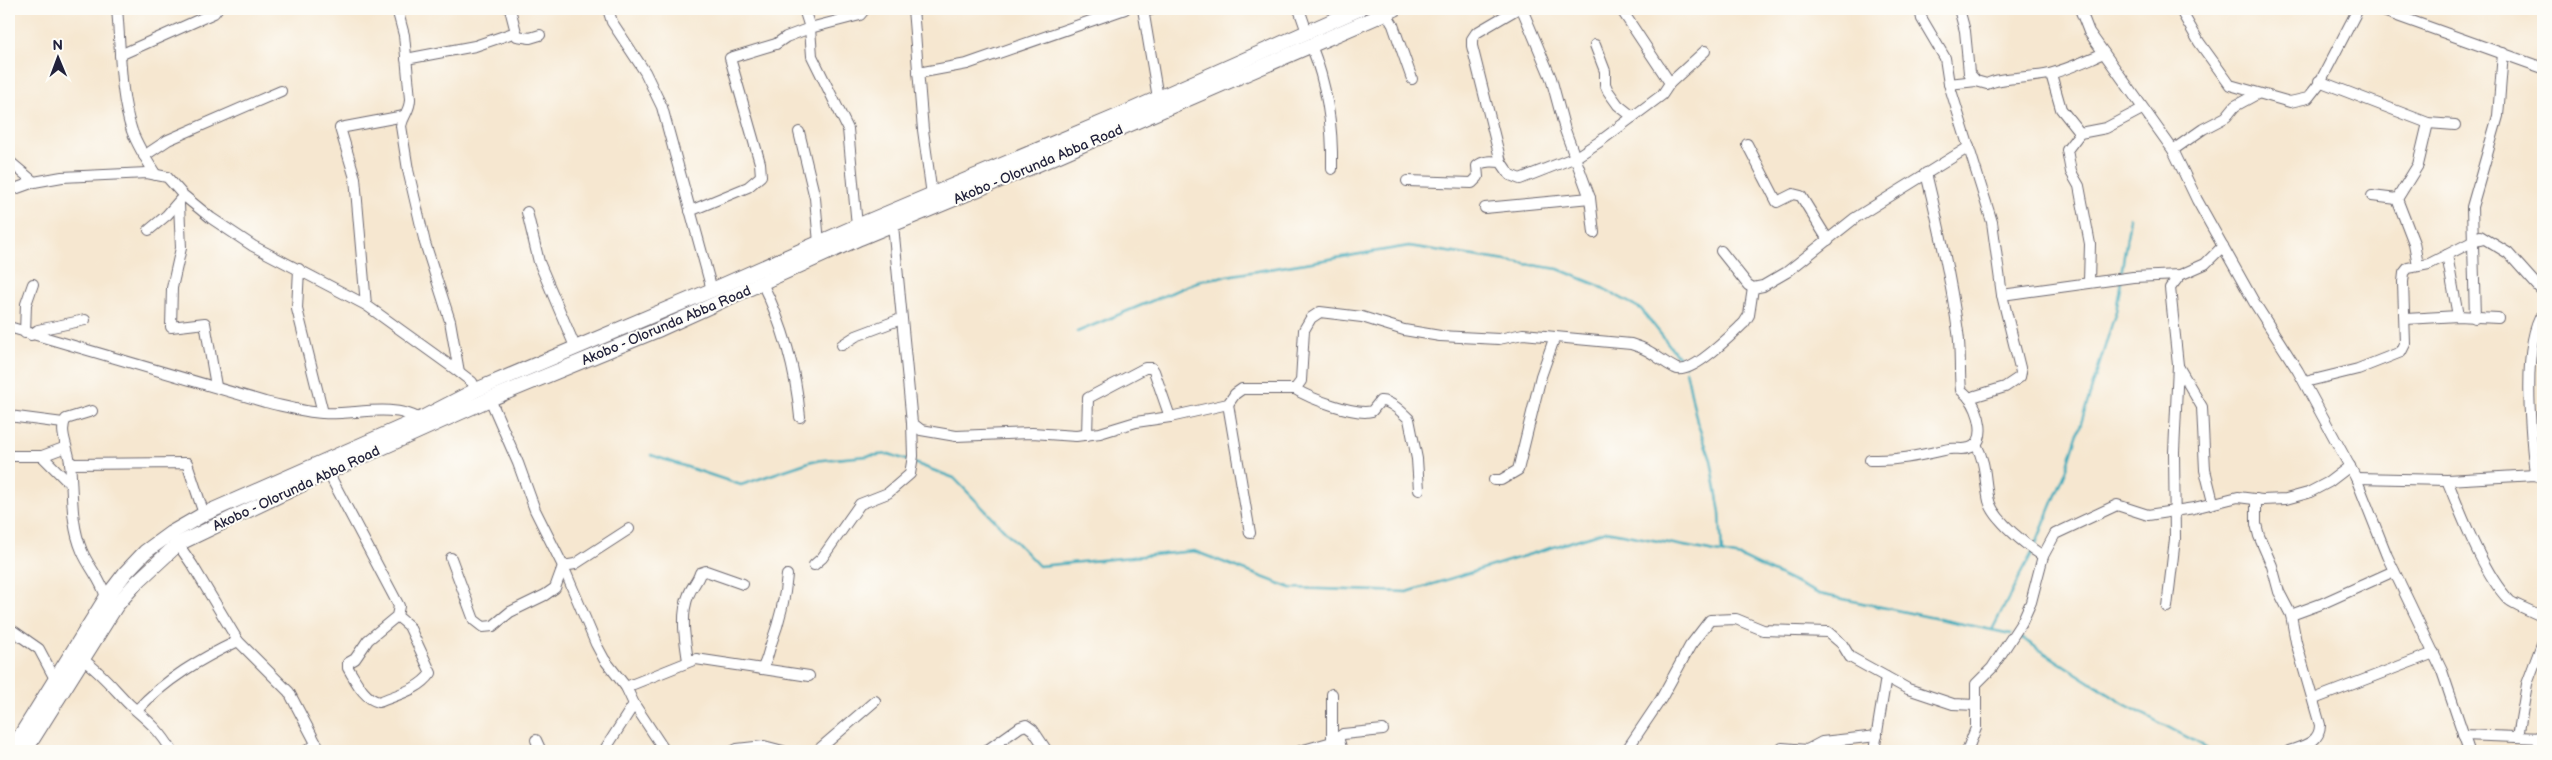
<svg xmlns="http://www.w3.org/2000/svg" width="2552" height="760" font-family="'Balsamiq Sans',sans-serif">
<rect width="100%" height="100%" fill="#fdfcf7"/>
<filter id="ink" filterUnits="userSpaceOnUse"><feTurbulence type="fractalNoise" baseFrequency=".02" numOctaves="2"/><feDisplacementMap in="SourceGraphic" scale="10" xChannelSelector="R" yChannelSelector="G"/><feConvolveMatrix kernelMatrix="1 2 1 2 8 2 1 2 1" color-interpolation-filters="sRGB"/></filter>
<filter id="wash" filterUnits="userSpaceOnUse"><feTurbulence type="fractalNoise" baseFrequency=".0096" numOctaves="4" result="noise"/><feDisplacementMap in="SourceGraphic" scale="20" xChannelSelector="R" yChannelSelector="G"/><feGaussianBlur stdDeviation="1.12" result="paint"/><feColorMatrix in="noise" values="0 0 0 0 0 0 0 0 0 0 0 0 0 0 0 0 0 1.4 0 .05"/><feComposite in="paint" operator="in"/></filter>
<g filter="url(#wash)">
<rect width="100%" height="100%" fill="#f6e7d0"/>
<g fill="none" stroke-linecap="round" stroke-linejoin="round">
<g stroke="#3daabb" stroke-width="2.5">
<path d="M2121 275 2130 218"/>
<path d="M1077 332 1202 280 1409 246 1558 269 1597 285 1641 309 1685 365"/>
<path d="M1686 370 1697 422 1711 460 1720 513 1722 553"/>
<path d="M651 455 741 485 812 461 889 454 909 461"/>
<path d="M914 463 954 478 1039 566 1194 551 1291 588 1407 592 1606 531 1741 557 1819 594 2011 634"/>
<path d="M2035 546 2067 468 2116 311 2121 281"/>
<path d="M1992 630 2033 551"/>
<path d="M2017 635 2124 704 2202 745 2209 751"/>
</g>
</g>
</g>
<g filter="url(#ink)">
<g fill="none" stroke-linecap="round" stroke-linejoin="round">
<g stroke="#6c676f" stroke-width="12">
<g id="minor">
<path d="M117 9C121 49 119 92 132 131 138 147 147 161 156 175"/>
<path d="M397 9 404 35 410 99C410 111 403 115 401 126L408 170 425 243 450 321 459 372"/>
<path d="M510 9 517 36 530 38 540 35"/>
<path d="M608 9 612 22 645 72 662 107 712 290"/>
<path d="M804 9 810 28 812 56 848 129 857 226"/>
<path d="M913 9 923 130 932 195"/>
<path d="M1143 9 1158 98"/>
<path d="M1299 9 1307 32"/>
<path d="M1522 9 1551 78 1565 130 1590 198 1594 233"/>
<path d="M1621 9 1670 83"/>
<path d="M1920 9 1922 19 1945 58 1949 84 1992 222 2002 295 2021 372 2020 377 2005 387 1969 398"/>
<path d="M1959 9 1965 31 1969 73 1976 81 1987 84C1999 77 2032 78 2049 74 2067 70 2087 60 2104 53"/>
<path d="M2080 9 2089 32 2173 150 2197 200 2254 302 2298 371 2356 478 2387 556 2442 671 2469 751"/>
<path d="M2180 9 2199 42 2230 85 2290 102 2308 98 2319 84 2358 9"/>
<path d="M2378 9 2543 68"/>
<path d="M1144 12 1153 9"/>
<path d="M1386 13 1393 25 1412 79"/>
<path d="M1311 45C1327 85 1333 127 1332 169"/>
<path d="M1595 45 1605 71V84L1608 91 1618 105 1633 117"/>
<path d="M120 55 214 13 217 9"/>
<path d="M406 59 475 46 516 32"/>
<path d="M918 73 967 64 1125 9"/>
<path d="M2051 74 2061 109 2080 133"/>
<path d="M2319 81 2428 123 2455 125"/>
<path d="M1949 84 1976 81"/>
<path d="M799 132 815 198 819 243"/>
<path d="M1747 144 1777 202 1793 194 1801 196 1828 240"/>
<path d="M2173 150 2203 129 2226 117 2235 106 2257 94"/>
<path d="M144 156 168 140 281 91"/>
<path d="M9 161 34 182"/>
<path d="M1501 162 1472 46V39L1476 33 1517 9"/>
<path d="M1407 181 1472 183 1478 177 1477 166C1483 160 1493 161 1501 162L1510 175 1520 179 1576 157 1599 142 1662 95 1670 83 1705 51"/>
<path d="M9 191 34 182 62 177 147 173 167 177 183 195 211 218 253 246 366 305 459 372 472 382 476 390"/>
<path d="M2372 196 2397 199 2418 165 2428 123"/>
<path d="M2397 199 2414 243 2418 265"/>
<path d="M179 204 181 248 172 288 171 327 205 323 216 386"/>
<path d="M1485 208 1590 198"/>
<path d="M690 211 748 187 761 176 760 163 730 58 776 44 786 37 810 28 860 15 865 9"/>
<path d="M527 212 539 262 576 349"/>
<path d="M893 225 912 423 921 430 956 436 1032 433 1076 436 1100 433 1136 422 1170 417 1228 404 1235 394 1242 389H1295L1301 381 1304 330 1311 318 1320 312 1362 317 1404 330 1440 336 1499 339 1523 334 1631 344C1654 351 1656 358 1675 368 1690 377 1732 334 1744 323L1749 315 1753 288"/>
<path d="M149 230 167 215 180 200"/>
<path d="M2480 236 2508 253 2543 292"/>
<path d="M1721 251 1748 285 1753 288 1763 286 1787 272 1855 218 1969 147"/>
<path d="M2447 255 2458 316"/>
<path d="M299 269 297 309 323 413"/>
<path d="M2089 282 2090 244 2079 186 2071 172 2067 150 2080 133 2106 128 2142 109"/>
<path d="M762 283C783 325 796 371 800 417"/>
<path d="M2002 295 2133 277 2180 275 2205 264 2223 246"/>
<path d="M366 305 355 178 340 128 404 116"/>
<path d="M2475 318 2472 207 2498 116 2503 53"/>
<path d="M2406 319 2458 316 2498 318"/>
<path d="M9 327 265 402C284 406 304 412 323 413 354 415 392 403 420 419"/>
<path d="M25 333 26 304 33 284"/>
<path d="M31 335 38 330 85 320"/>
<path d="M842 345 856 336 901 319"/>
<path d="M2178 366 2202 407 2205 470 2213 502"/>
<path d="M2305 382 2358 369 2401 352 2405 344 2403 282 2404 273 2408 268 2429 264 2472 242 2484 239"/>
<path d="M1295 389C1309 398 1356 416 1372 411L1380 401C1390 400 1402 412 1409 419L1417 459 1419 490"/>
<path d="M490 399 518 463 535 510 563 566 596 644 604 659 626 687 634 704 665 751"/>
<path d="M1228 404 1250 533"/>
<path d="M92 411 66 419C58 431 69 449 70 463 73 492 70 523 82 551 89 568 102 580 106 598"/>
<path d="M9 416 63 423"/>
<path d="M1087 435 1088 398 1145 368H1152L1154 371 1170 417"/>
<path d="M1976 444C1987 466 1984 479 1989 501 1994 520 2027 546 2043 556"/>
<path d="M9 456H42L66 447"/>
<path d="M42 456 70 484"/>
<path d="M1870 460C1898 461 1922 455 1949 449 1956 448 1963 450 1969 448 1989 443 1979 409 1969 398 1967 395 1964 393 1961 390 1959 371 1961 351 1958 332 1951 279 1939 226 1926 173"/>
<path d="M70 464 187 463 204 514"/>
<path d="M328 472 399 606 397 616 368 640 355 659 348 663V668C356 681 364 699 379 702 398 694 419 690 431 673L409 626 397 616"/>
<path d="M2535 475C2531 436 2521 344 2543 313"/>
<path d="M2356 478 2447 480 2535 475 2543 478"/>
<path d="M1494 480H1501L1518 470 1541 376 1554 339"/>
<path d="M2447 480C2461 514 2484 575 2509 600 2511 603 2538 614 2543 617"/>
<path d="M2256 499V524L2259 536 2272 566 2279 592 2291 615 2296 642 2320 725C2320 743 2303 746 2289 751"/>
<path d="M178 544 193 566 238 641 289 692 320 751"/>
<path d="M451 558 474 620 483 627 493 626 510 612 545 595 555 588 563 566 575 564 629 529"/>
<path d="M814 565 822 558 860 504 888 493 910 474 913 456 912 423"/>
<path d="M2167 607 2175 539 2174 452 2178 365 2170 288 2180 275"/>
<path d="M2291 615 2321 604 2394 571"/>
<path d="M9 628 39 649 55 679"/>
<path d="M82 659C101 672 114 689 130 705 148 721 159 729 172 751"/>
<path d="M688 661C685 640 680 614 689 594 692 586 698 581 700 573L706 571 743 584"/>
<path d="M762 669C767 661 768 653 771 644 780 620 785 600 787 575"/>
<path d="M626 687 696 659 809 676"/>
<path d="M1332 694V742"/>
<path d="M2314 699 2434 653"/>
<path d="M137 710C166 679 200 659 238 641"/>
<path d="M2463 735 2543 738"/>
<path d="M1338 737 1342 751"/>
<path d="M2518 737 2527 684 2543 641"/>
<path d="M2538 737 2540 751"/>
<path d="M536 740 541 751"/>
<path d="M306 751 317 744"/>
<path d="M604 751 634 704"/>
<path d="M733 751 737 749 764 746 783 751"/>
<path d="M817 751 875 701"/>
<path d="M986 751 1020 727 1026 725 1033 730 1047 751"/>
<path d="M1300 751 1332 742 1343 734 1383 730"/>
<path d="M1626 751 1661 699 1690 646 1710 620 1736 619 1763 630 1828 632 1842 644 1850 657 1908 689 1953 704 1976 705"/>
<path d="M1779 751 1782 748 1807 750 1822 742 1877 736"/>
<path d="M1874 751 1886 677"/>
<path d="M1967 751 1976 728V684L1992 668 2022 622 2031 602 2043 556 2055 534 2117 505 2148 515 2194 508 2238 497 2262 500 2286 499 2308 493 2329 482 2350 466"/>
</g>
</g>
<g stroke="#6c676f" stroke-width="16">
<g id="major">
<path d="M11 751 106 598 126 572 145 552 171 533 204 514 420 419 476 390 712 290 857 226 1118 116 1359 9"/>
<path d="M25 751 116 606 136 583 178 544 328 472 490 399 660 329 860 238 1029 168 1395 9"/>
</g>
</g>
<use href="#minor" stroke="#fff" stroke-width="10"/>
<use href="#major" stroke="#fff" stroke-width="14"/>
</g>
</g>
<g text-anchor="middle" stroke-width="4" stroke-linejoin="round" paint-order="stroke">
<g font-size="14" fill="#22223b" stroke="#fdfcf7">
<text transform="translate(1038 164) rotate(-23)" y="5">Akobo - Olorunda Abba Road</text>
<text transform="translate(666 325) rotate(-23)" y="5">Akobo - Olorunda Abba Road</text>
<text transform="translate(296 488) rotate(-25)" y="5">Akobo - Olorunda Abba Road</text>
</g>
</g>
<rect width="2552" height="760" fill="none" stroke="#fdfcf7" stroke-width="30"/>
<g transform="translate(58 58) rotate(359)" stroke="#fdfcf7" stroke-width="4" paint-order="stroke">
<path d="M0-4L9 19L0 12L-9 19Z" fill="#22223b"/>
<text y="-8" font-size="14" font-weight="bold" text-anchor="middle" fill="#22223b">N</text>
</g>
</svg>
